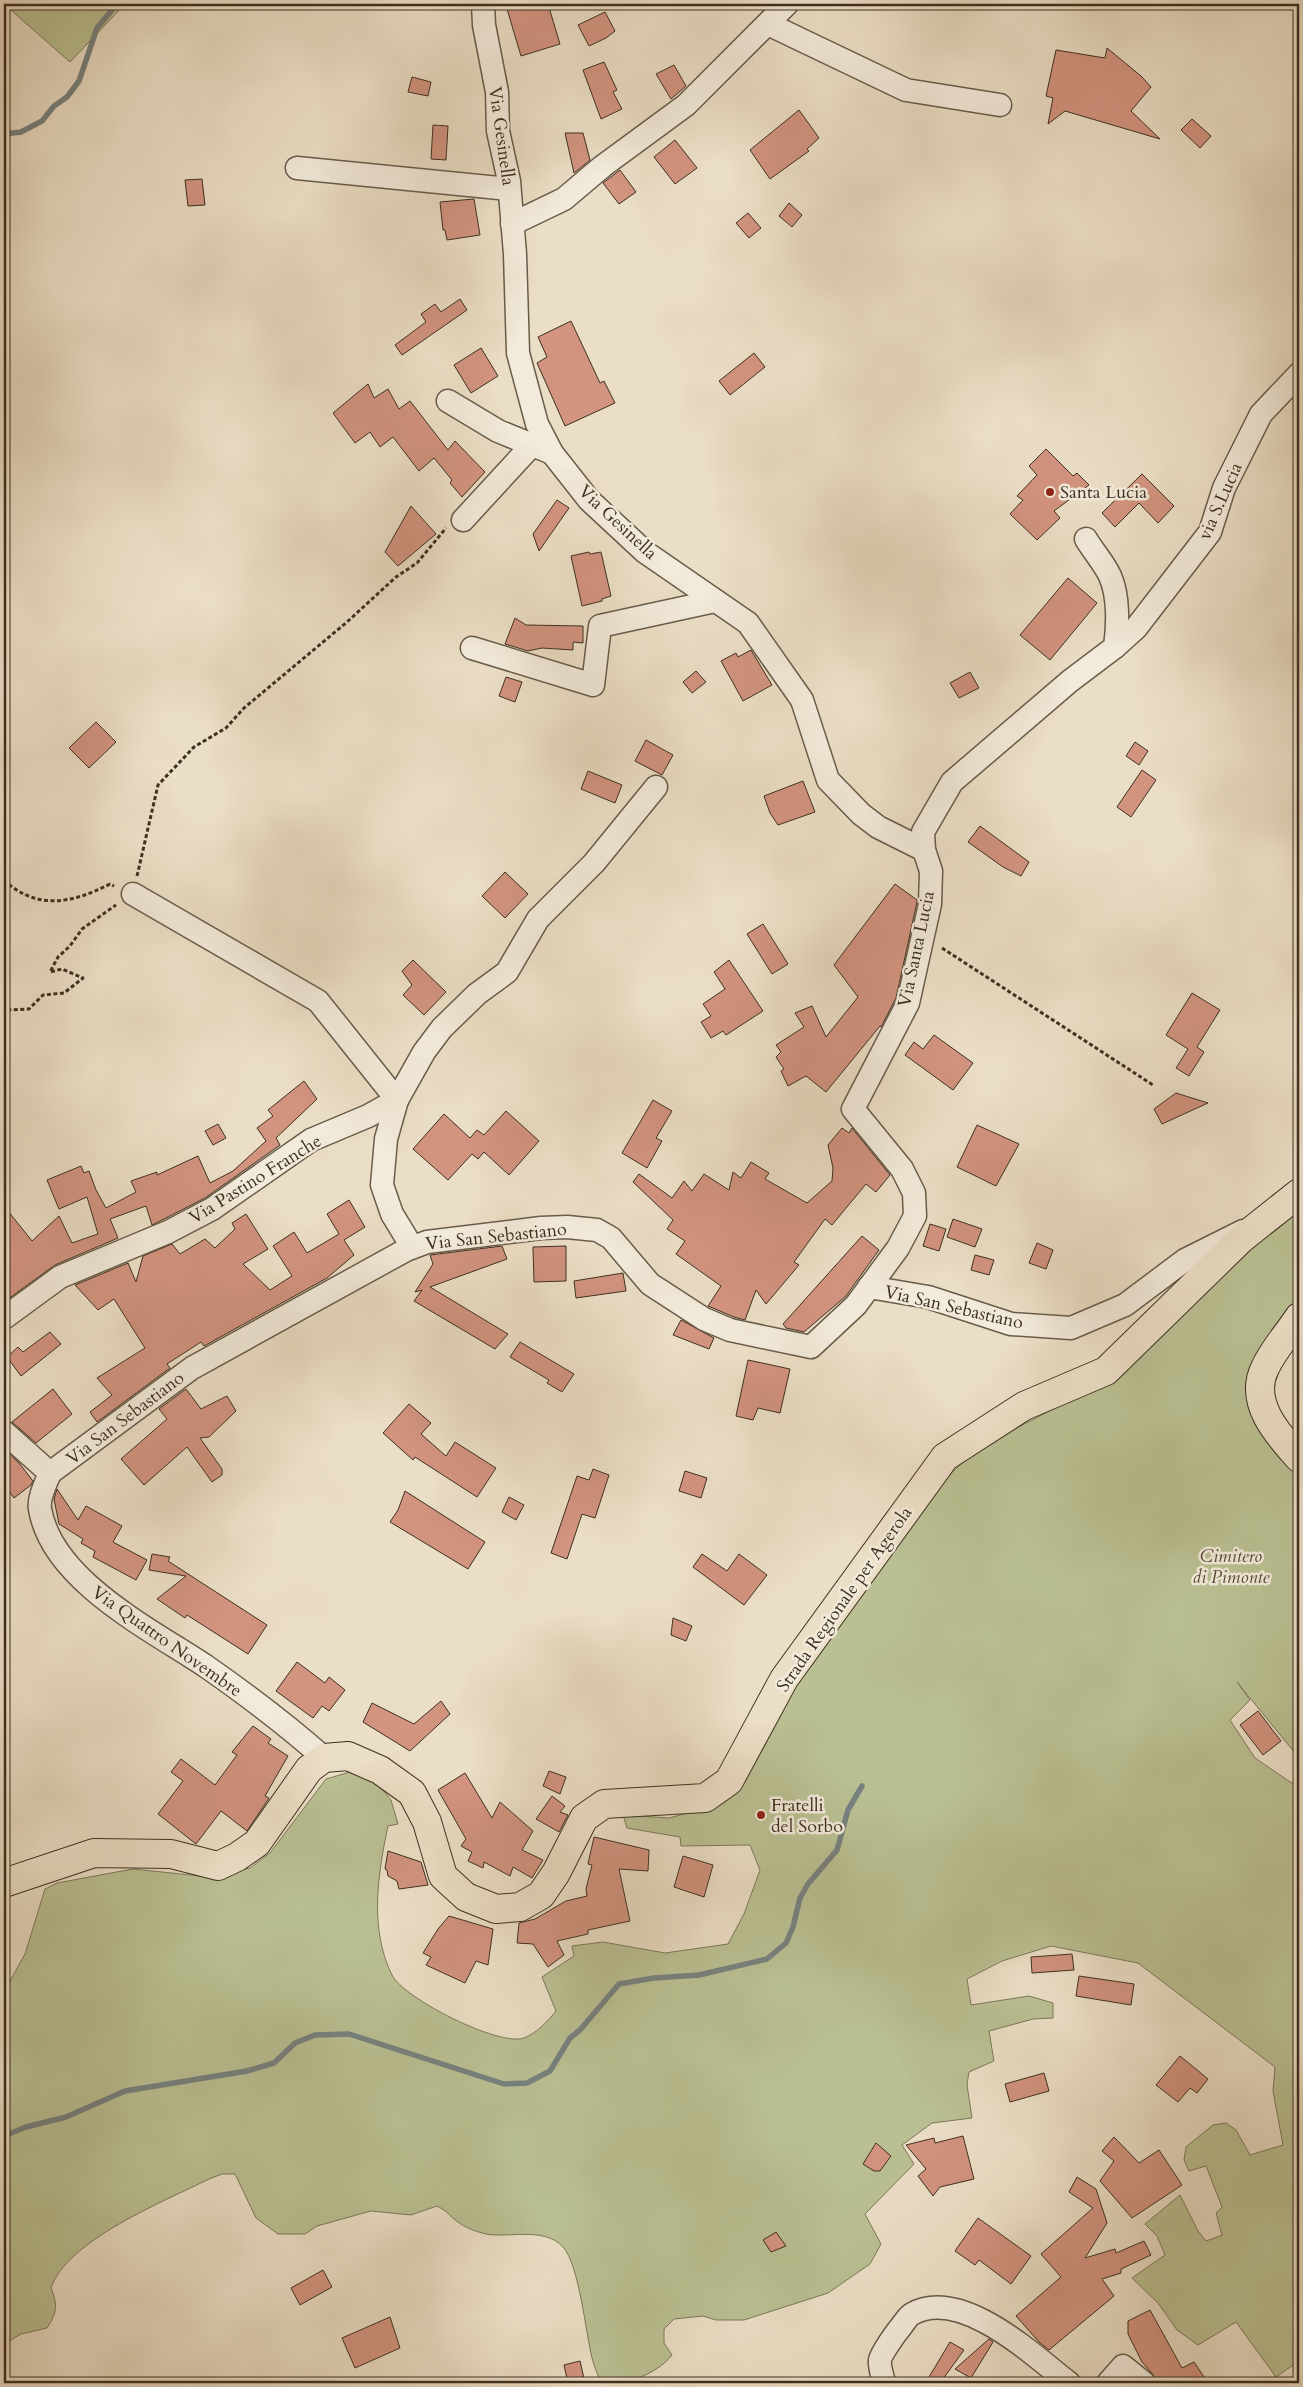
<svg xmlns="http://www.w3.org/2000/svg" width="1303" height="2387" font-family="Cardo,serif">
<rect width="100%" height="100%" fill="#ebdec6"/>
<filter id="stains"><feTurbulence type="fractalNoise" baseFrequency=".004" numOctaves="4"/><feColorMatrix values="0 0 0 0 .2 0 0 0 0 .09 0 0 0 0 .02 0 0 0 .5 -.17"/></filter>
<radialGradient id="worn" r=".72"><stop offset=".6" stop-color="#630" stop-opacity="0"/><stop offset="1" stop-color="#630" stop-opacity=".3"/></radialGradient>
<g fill="#bac093" stroke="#7c785a">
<path d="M4 4H125L70 62Z"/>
<path d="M1299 1201V1304L1250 1394 1254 1423 1299 1477V1758L1237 1682 1250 1700 1230 1720 1255 1758 1299 1788V2361L1276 2377 1236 2322 1198 2345 1177 2330 1158 2303 1132 2278 1165 2255 1157 2236 1145 2224 1180 2195 1198 2231 1206 2241 1222 2235 1216 2213 1222 2207 1206 2166 1189 2171 1184 2160 1186 2147 1213 2125 1226 2123 1236 2130 1250 2155 1283 2145 1273 2091 1275 2067 1138 1963 1051 1946 1002 1961 967 1979 971 2005 1029 1996 1053 2003V2018L1033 2019 989 2031 994 2061 969 2072 967 2085 972 2118 932 2123 902 2145 914 2164 865 2214 881 2244 870 2264 828 2293 744 2320H716L703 2316 674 2319 664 2329V2343L672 2355C656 2375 626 2385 601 2383 598 2375 594 2366 592 2358 586 2334 579 2264 563 2247 543 2225 504 2240 482 2233 475 2231 464 2227 458 2222 449 2216 449 2212 437 2206L411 2215 371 2211 317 2226 305 2234H278L256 2218 235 2174H222L209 2179C165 2201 67 2240 51 2288 58 2305 57 2313 47 2328L21 2334 4 2344V1992L25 1954 45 1889 57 1883 133 1869 210 1877 250 1868 270 1853 326 1779 350 1772 377 1783 391 1800 398 1824 388 1826C378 1873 369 1929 392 1975 403 1998 499 2047 524 2038 537 2033 548 2021 556 2011L542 1977 574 1956 572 1946 603 1942 665 1953 728 1944 744 1914 760 1870 750 1845 681 1846 680 1837 627 1828 623 1815 669 1818 702 1809 789 1686 949 1475 980 1447 1103 1383Z"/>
</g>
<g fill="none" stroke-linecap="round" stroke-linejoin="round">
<g stroke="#778280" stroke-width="5.5">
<path d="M4 134 21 132 42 121 54 106 67 97 79 81 97 28 117 4"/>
<path d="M4 2136 26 2127 66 2117 125 2091 247 2071 274 2063 295 2043 315 2035 349 2034 504 2084 527 2083 550 2071 570 2038 580 2030 619 1984 654 1978 699 1975 767 1959 786 1943 793 1927 800 1898 808 1884 837 1850 848 1810 862 1786"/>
</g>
</g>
<g fill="#d2937f" stroke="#3d3021">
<path d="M525 4H548L560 44 521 56 507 9Z"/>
<path d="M605 12 615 31 606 38 589 46 578 25Z"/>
<path d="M1107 48 1141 76 1151 87 1131 111 1160 139 1065 111 1048 124 1053 98 1046 96 1056 50 1105 58Z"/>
<path d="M604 62 617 90 613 92 622 109 601 119 583 70Z"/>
<path d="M674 65 686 86 671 99 656 74Z"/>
<path d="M412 77 431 82 428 96 408 92Z"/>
<path d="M799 110 819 138 807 149 809 151 770 179 750 150Z"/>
<path d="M1192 119 1211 136 1200 148 1181 130Z"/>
<path d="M433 125 448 126 446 160 431 159Z"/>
<path d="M565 133H583L590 160 574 173Z"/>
<path d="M675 140 697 168 675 184 654 157Z"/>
<path d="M620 170 636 192 619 204 603 183Z"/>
<path d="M202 179 205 205 188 206 185 180Z"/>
<path d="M474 199 480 235 447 240 445 230H443L440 202Z"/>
<path d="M789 203 802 215 792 227 779 216Z"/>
<path d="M748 213 761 228 749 238 736 223Z"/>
<path d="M460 299 467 310 402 355 395 345 426 322 421 314 435 304 441 312Z"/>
<path d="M571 321 600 383 604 381 615 403 565 426 537 363 547 357 538 337Z"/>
<path d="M481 348 498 376 471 393 454 365Z"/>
<path d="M754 353 765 367 730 395 719 381Z"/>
<path d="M368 384 374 398 388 389 399 409 410 401 448 450 455 441 485 472 462 497 450 483 452 480 434 458 419 471 393 437 380 447 370 432 355 443 333 413Z"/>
<path d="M1046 449 1073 476 1077 473 1089 485 1054 511 1060 518 1037 540 1010 514 1023 500 1017 496 1037 475 1029 466Z"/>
<path d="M1142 474 1174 506 1158 523 1139 503 1115 527 1102 513Z"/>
<path d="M557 500 569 508 539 551 533 534Z"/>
<path d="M411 506 436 534 398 566 385 552Z"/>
<path d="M589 552 590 554 601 552 611 596 602 599V601L582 606 571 556Z"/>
<path d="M1068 578 1097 603 1050 660 1020 635Z"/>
<path d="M515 618 526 625 583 626V643L573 642V650L542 648 528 651 505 644Z"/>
<path d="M751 650 772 685 743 701 721 661 736 653 738 657Z"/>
<path d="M696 671 706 682 692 693 683 682Z"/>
<path d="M970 672 979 688 959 698 950 683Z"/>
<path d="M506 677 522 682 515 702 499 696Z"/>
<path d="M96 722 116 742 89 768 69 748Z"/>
<path d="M646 740 673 755 662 775 635 761Z"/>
<path d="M1135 742 1148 751 1139 765 1126 756Z"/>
<path d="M1142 770 1156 780 1131 817 1117 807Z"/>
<path d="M588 771 622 785 615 803 581 789Z"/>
<path d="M803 781 815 812 778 825 770 813 764 796Z"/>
<path d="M980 826 1029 862 1021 876 1003 867 968 842Z"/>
<path d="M505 872 528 894 505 918 482 896Z"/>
<path d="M895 884 917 900V902L896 998 881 1027 880 1026 826 1092 806 1076 788 1086 781 1071 784 1069 776 1057 781 1052 776 1045 804 1027 795 1013 812 1006 826 1037 858 997 834 965Z"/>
<path d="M763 924 788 964 772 974 747 934Z"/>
<path d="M413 960 446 992 424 1015 403 995 412 985 402 971Z"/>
<path d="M729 960 763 1011 726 1035 723 1031 711 1038 701 1022 711 1016 703 1004 725 989 714 972Z"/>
<path d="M1192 993 1220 1010 1197 1047 1204 1052 1189 1076 1176 1068 1188 1049 1166 1035Z"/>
<path d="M934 1035 973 1063 953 1090 905 1055 914 1042 923 1049Z"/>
<path d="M304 1081 317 1099 276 1138 280 1145 205 1198 162 1220 152 1225 146 1206 110 1219 118 1238 55 1265 4 1302V1206L32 1241 59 1216 72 1243 98 1234 87 1197 59 1209 47 1180 81 1166 84 1173 89 1171 96 1190 106 1208 136 1192 131 1181 157 1172V1175L198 1156 210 1183 233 1171 266 1141 257 1128 273 1116 268 1110Z"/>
<path d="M1176 1093 1208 1103 1162 1124 1154 1109Z"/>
<path d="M653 1100 672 1111 656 1138 662 1141 647 1168 622 1153Z"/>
<path d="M506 1111 539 1141 509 1175 484 1152 478 1159 472 1154 448 1180 413 1149 444 1114 470 1138 477 1130 484 1135Z"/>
<path d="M218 1124 226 1138 213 1145 205 1131Z"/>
<path d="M977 1125 1019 1144 996 1186 957 1167Z"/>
<path d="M842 1128 849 1133 852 1128 890 1175 876 1192 866 1184 832 1225 825 1219 794 1262 799 1265 766 1304 756 1290 745 1320 734 1317 708 1306 721 1286 676 1254 685 1241 667 1229 673 1220 633 1182 639 1174 672 1198 684 1181 692 1191 704 1174 729 1190 733 1172 741 1178 751 1162 769 1173 765 1179 807 1203 832 1181 833 1168 828 1145Z"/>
<path d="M349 1200 365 1227 344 1240 354 1255 327 1278 204 1346 201 1342 167 1364 170 1368 97 1422 90 1412 112 1395 97 1378 145 1348 114 1299 98 1310 75 1285 128 1263 136 1282 143 1256 172 1244 180 1254 205 1239 215 1248 235 1229 232 1223 246 1214 268 1249 243 1264 270 1290 292 1276 273 1246 294 1232 307 1253 339 1234 327 1214Z"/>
<path d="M953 1219 982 1229 975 1247 947 1237Z"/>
<path d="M930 1224 946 1229 939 1251 923 1246Z"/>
<path d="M862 1236 879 1250 846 1296 804 1332 786 1328 783 1324Z"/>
<path d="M1037 1243 1053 1250 1046 1269 1029 1263Z"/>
<path d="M502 1246 507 1259 430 1287 508 1334 495 1349 414 1301 422 1290 415 1292 433 1264 430 1255Z"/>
<path d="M566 1246V1281L534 1282 533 1247Z"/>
<path d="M975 1255 994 1260 989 1275 971 1270Z"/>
<path d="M623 1273 626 1291 576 1298 574 1281Z"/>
<path d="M681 1320 714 1338 709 1349 673 1335Z"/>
<path d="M50 1332 61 1344 21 1376 7 1357 18 1347 23 1352Z"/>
<path d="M520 1342 574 1374 562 1392 547 1383 549 1380 510 1357Z"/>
<path d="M748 1360 790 1369 780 1413 758 1408 753 1420 736 1416Z"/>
<path d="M53 1389 72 1414 36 1443 12 1422Z"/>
<path d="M186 1389 201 1409 227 1396 236 1411 209 1437 200 1438 222 1469V1475L212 1482 187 1447 144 1485 121 1459 167 1419 159 1409Z"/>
<path d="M409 1404 431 1423 421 1434 446 1456 455 1442 496 1468 477 1497 415 1457 413 1460 383 1433Z"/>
<path d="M4 1449 19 1463 33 1481 31 1485 14 1498 4 1485Z"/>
<path d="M593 1469 609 1475 595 1518 582 1514 567 1559 551 1553 577 1476 589 1480Z"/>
<path d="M685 1471 707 1478 701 1498 679 1491Z"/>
<path d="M57 1489 78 1520 86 1506 122 1526 113 1542 147 1560 136 1580 93 1557 95 1551 81 1543 83 1539 59 1524 54 1499Z"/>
<path d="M405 1491 485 1542 468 1569 390 1522 398 1510Z"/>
<path d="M509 1497 524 1505 516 1520 502 1512Z"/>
<path d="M152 1554 170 1557 168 1561 267 1625 248 1654 187 1615 185 1618 157 1599 186 1576 149 1570Z"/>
<path d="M702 1554 727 1571 739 1554 767 1575 744 1605 693 1567Z"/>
<path d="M673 1618 692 1626 686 1641 671 1635Z"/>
<path d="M297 1662 325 1683 329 1677 345 1690 329 1711 322 1706 313 1718 276 1691Z"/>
<path d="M441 1701 450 1714 410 1751 363 1722 372 1703 414 1724Z"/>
<path d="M1258 1711 1281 1741 1263 1755 1240 1725Z"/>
<path d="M253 1726 271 1739 268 1743 288 1756 265 1796 269 1798 247 1831 221 1811 196 1844 158 1814 183 1781 171 1772 181 1759 215 1785 237 1755 232 1752Z"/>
<path d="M549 1771 566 1777 560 1794 543 1786Z"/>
<path d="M465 1773 492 1818 500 1802 533 1831 522 1850 543 1860 532 1878 513 1867 510 1876 484 1862 483 1868 468 1861 472 1852 461 1846 466 1839 438 1790Z"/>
<path d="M552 1796 565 1806 560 1812 568 1815 559 1832 536 1819Z"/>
<path d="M594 1837 649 1850 648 1871 619 1869 630 1921 588 1930V1934L557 1941 564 1955 548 1967 533 1944 517 1943 519 1923 535 1919 566 1901 587 1896 586 1889 592 1865 588 1864Z"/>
<path d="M388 1851 421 1862 428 1885 399 1889 397 1881 388 1876 387 1870 385 1869Z"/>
<path d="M683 1856 713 1865 704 1897 674 1887Z"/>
<path d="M449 1916 493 1929 488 1965 476 1961 465 1983 426 1965 431 1957 423 1953 438 1929Z"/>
<path d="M1072 1954 1074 1970 1032 1973 1031 1957Z"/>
<path d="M1079 1976 1134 1984 1131 2005 1076 1996Z"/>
<path d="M1180 2056 1208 2079 1197 2093 1190 2088 1178 2102 1156 2085Z"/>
<path d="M1044 2073 1049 2091 1010 2102 1005 2084Z"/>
<path d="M963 2136 974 2179 940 2187 933 2196 918 2176 926 2169 906 2145 934 2138 935 2143Z"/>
<path d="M1114 2137 1139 2163 1159 2150 1182 2185 1132 2218 1100 2181 1114 2161 1102 2151Z"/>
<path d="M876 2143 891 2156 880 2171H874L863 2164Z"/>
<path d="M1077 2177 1096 2189 1107 2223 1085 2258 1115 2249 1116 2253 1144 2241 1151 2255 1121 2269V2273L1102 2279 1114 2296 1049 2350 1039 2342 1016 2316 1061 2277 1041 2254 1093 2208 1069 2192Z"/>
<path d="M978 2218 1031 2256 1011 2284 979 2260 975 2265 955 2251Z"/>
<path d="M776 2232 786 2246 771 2252 763 2240Z"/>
<path d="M323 2270 332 2287 300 2305 291 2288Z"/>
<path d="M1150 2310 1182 2368 1194 2362 1208 2383H1157L1156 2378 1142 2362 1128 2334V2321Z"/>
<path d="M390 2317 400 2348 355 2368 342 2338Z"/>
<path d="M989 2339 993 2342 971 2378 955 2369Z"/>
<path d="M950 2342 964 2350 940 2383H928L926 2382Z"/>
<path d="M580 2361 585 2383H568L564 2365Z"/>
</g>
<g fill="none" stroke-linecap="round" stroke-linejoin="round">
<g stroke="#685c4a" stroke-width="25">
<g id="minor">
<path d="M483 4 484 25 497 92 498 131 509 181 515 254 518 353 537 424 552 453 589 500 645 552 748 623 802 700 828 780 861 814 878 827 924 850"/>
<path d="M768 24 906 90 1000 105"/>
<path d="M297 168 509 189"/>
<path d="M512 224 564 199 603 166 686 105 787 4"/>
<path d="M448 401 498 431 552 453"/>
<path d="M463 520 532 445"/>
<path d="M1115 647 1136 628 1210 532 1224 488 1261 414 1299 374"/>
<path d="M472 648 593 685 600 626 715 601"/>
<path d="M133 894 318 1001 397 1100"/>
<path d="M412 1247 392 1214 382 1185 386 1139 397 1100 424 1052 442 1028 477 994 507 972 538 919 594 863 656 787"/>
<path d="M869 1287 928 1297 1011 1324 1071 1328 1125 1305 1185 1260 1243 1231"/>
<path d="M4 1318 60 1277 168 1232 212 1209 311 1140 368 1116 397 1100"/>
<path d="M4 1432 50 1473"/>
<path d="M50 1473 192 1368 406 1250 427 1242 541 1228 567 1227 597 1230 611 1238 650 1284 704 1319 730 1330 811 1347 856 1305 898 1248 915 1216 914 1193 902 1169 853 1109 908 1003 930 904 931 871 924 850 923 832 952 782 1070 681 1115 647C1118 626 1119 596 1110 576 1104 563 1093 551 1086 539"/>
<path d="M50 1473C46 1483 38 1498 40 1509 52 1581 152 1630 207 1667 247 1695 288 1726 324 1758"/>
<path d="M884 2383C883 2377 879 2367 880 2360 881 2354 895 2334 900 2328 904 2323 908 2316 912 2314 961 2286 1034 2356 1069 2383"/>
<path d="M1108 2383 1123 2366 1144 2383"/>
</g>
</g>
<g stroke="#3d3021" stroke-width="30">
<g id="major">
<path d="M1299 1317C1288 1334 1273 1350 1265 1368 1248 1402 1278 1435 1299 1458"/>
<path d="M4 1883 94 1853 171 1854 218 1866 237 1857 257 1843 309 1769 324 1758 348 1756 380 1770 412 1793 427 1822 443 1876 466 1897 496 1909 520 1907 541 1895 556 1873 584 1818 604 1804 705 1798 729 1781 784 1679 945 1457 1024 1406 1106 1371 1241 1239 1299 1193"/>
</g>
</g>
<g stroke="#3d3021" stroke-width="3" stroke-dasharray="4 2.5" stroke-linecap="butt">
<path d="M137 876 158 785 194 747 226 728 244 708 347 622 396 577 417 563 446 528"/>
<path d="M4 880C37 911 73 903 110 884L114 886"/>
<path d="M942 948 1153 1085"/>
<path d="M4 1016 8 1010 29 1009 43 995 64 993 83 978 62 969 50 972 58 957 70 946 82 929 116 905"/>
</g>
<use href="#minor" stroke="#f2eada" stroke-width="22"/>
<use href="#major" stroke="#ebdec6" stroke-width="28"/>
</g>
<g fill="#8f2418" stroke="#f2eada" stroke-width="2">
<circle cx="1050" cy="492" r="5"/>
<circle cx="761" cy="1815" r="5"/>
</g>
<g text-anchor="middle" stroke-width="5" stroke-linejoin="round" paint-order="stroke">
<g font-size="18" fill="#3d3021" stroke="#f2eada">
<text transform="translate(502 136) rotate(82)" y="6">Via Gesinella</text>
<text transform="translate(1220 501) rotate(-66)" y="6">via S.Lucia</text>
<text transform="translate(618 522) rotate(43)" y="6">Via Gesinella</text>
<text transform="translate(916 949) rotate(-78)" y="6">Via Santa Lucia</text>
<text transform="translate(255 1179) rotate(-32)" y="6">Via Pastino Franche</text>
<text transform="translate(496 1236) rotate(-6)" y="6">Via San Sebastiano</text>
<text transform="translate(954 1307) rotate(13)" y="6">Via San Sebastiano</text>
<text transform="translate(125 1418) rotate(-37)" y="6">Via San Sebastiano</text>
<text transform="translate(844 1599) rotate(-55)" y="6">Strada Regionale per Agerola</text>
<text transform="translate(167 1641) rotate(35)" y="6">Via Quattro Novembre</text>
</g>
<g font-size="18" fill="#3d3021" stroke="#f2eada" text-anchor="start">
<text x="1060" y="498">Santa Lucia</text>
<text x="771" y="1811">Fratelli<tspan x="771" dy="21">del Sorbo</tspan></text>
</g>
<g font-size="18" font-style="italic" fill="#564d38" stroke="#f2eada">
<text x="1231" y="1562">Cimitero<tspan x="1231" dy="21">di Pimonte</tspan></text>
</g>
</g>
<rect width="1303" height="2387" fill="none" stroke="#ebdec6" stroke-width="20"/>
<rect x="5" y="5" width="1293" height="2377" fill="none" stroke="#3d3021" stroke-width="2.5"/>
<rect x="10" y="10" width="1283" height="2367" fill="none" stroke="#3d3021"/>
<rect width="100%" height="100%" filter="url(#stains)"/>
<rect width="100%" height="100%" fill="url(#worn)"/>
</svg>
